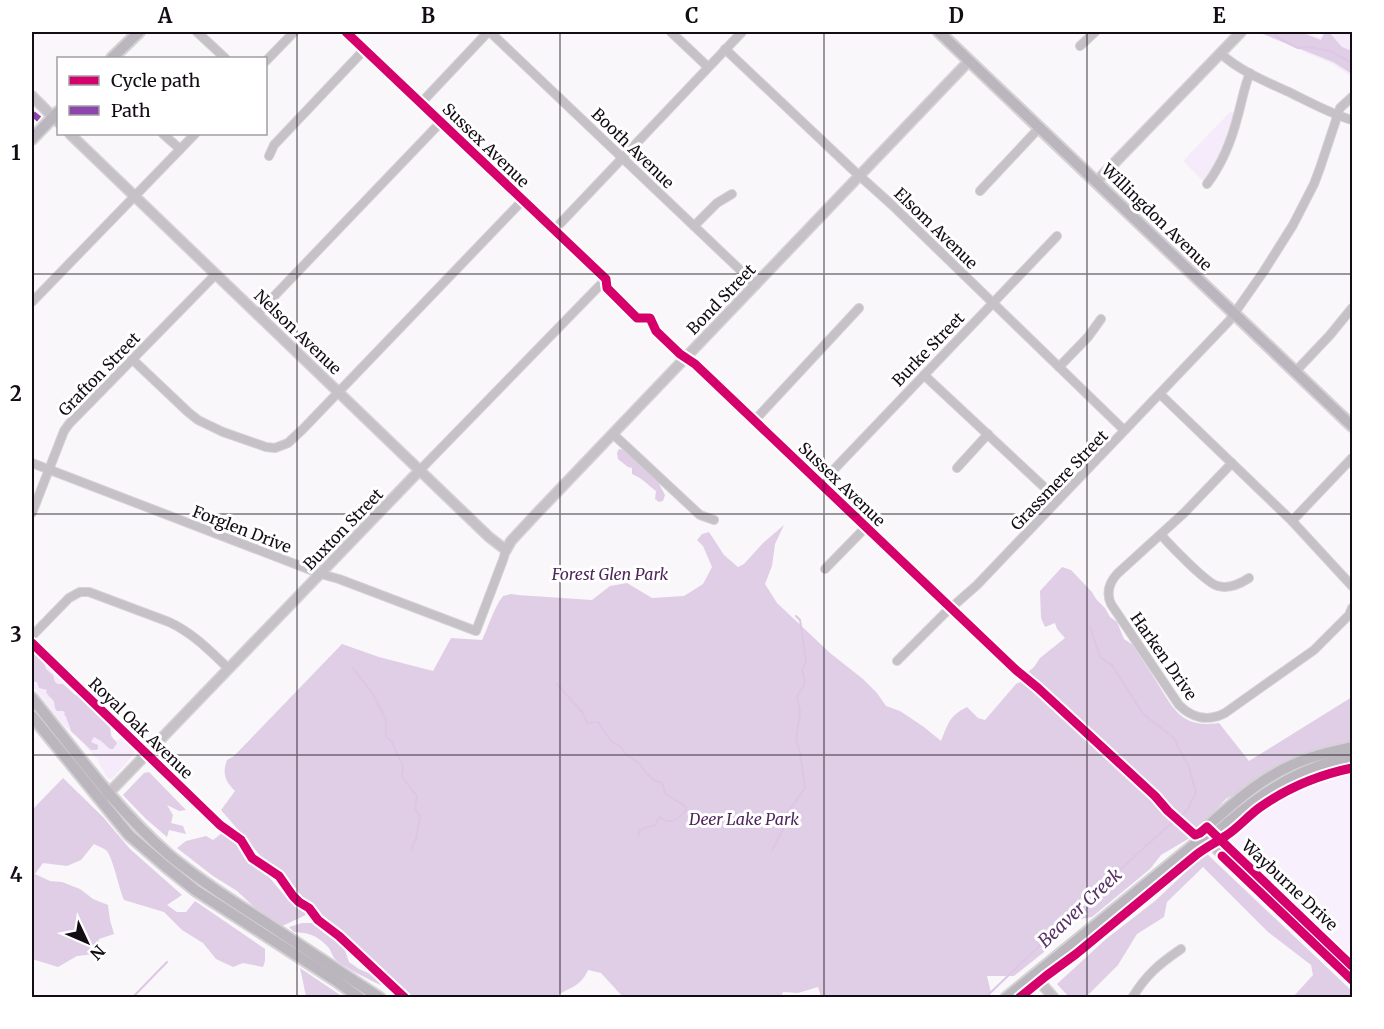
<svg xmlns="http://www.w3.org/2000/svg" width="1384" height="1029" font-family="Merriweather,serif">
<rect width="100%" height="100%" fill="#f9f7fa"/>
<path fill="#f8f0fc" d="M1352 761V960L1227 839 1225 836V832L1270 793 1320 769Z"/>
<g fill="#f6ebfa">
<path d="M1257 32H1306L1320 38 1322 32H1352V77L1333 64Z"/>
<path d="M1230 112H1235C1228 135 1218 161 1203 181L1183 161Z"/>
<path d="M32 650 110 726 113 739 116 741 123 738 135 750 134 754 112 779H108L97 759 85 745 62 723 32 685Z"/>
</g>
<g fill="#e0cee7">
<path d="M1258 32H1300L1321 40 1325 32H1329L1342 47 1352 51V74L1333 62Z"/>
<path d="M619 449 625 450 658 482 665 495 663 501 659 502 655 499 656 491C648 485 642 478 632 474V468L628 467 618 459 617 453Z"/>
<path d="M784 525 775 544 772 566 765 584 777 603 830 653 863 679 877 693 886 706 900 711 924 727 941 741C948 724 949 716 967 707L978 718 985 720 1016 684 1024 680 1027 673 1034 667 1040 658 1065 638 1057 629 1055 623 1045 627 1041 618 1040 591 1062 567 1071 570 1092 592 1096 599 1105 608 1110 617 1117 622 1124 639 1133 645C1141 658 1150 671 1158 684 1175 712 1183 728 1219 723L1249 761 1352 697V744L1243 790 1226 799 1188 839 1161 855 1150 869 1092 917 1076 920 1058 936 1044 952 1014 976H987L991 993 986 997H821L818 987 798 993 783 992 781 997H623L601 973 588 970C580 988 569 987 555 997H409L284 883 221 810 235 791C225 781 222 774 227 760L234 756 342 644 379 657 433 671 451 638 482 640C489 626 493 609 503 596L511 594 518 595 592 600 610 586 627 583 652 598 684 596 703 584 712 567 703 546 697 540 702 534 709 532 724 555 738 567 744 564 763 543Z"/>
<path d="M32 653 37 655 44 662 46 669 53 675 55 682 58 684H63L75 695 79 696 110 726 111 736 117 743 113 749H110L101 741 94 737 91 742 98 745V748L97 750H91L71 731C70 725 67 722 66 716L64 715 65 713 63 711H57C54 707 55 706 54 702 53 699 48 696 46 692L47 690 39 688 37 682H32Z"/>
<path d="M149 772 186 810 179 811 167 805 173 815 171 823 183 826 186 834 169 830 167 837 145 818 123 795 144 773Z"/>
<path d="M63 778 103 817 130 849 182 895 167 905 177 912H186L195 901 265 949V961L263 967 243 963 233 967 216 959 203 943 182 930 164 912 124 900C119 888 113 859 107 851 104 848 97 846 94 844L81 860 67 866 43 863 35 874 50 881 62 882 80 889 93 899 108 905 110 920 114 934 99 939 95 954 77 956 58 967 32 959V810Z"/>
<path d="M222 833 231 836 245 857 269 877 284 895 308 914 280 927 265 917 237 891 213 876 177 848 186 841 206 836 213 840Z"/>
<path d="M1206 853 1352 991V997H1293L1313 975 1311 965 1268 932 1203 867 1167 902 1164 917 1137 934 1118 965 1086 997H1069L1057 984 1106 939 1155 901Z"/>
<path d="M302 923H314L325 933 336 939 344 947 349 962 359 969 375 976 381 985C371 981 342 966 335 959 332 956 331 950 328 947 317 935 309 933 294 932L289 927Z"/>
<path d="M300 968 343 997 309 998 306 996Z"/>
</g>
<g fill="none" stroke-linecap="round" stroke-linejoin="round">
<g stroke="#dec6e5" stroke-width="2">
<path d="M1272 32 1280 39 1298 48 1309 47 1330 51 1352 63"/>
<path d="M1090 627 1100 657 1112 665 1143 714 1173 737 1189 767 1196 792 1188 809 1183 814"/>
<path d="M353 668 373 694 386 720V737L392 742 403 767 402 777 417 796 415 808 420 817 416 839 411 850"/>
<path d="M557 684 583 713 587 723 598 722 611 741 620 746 626 754 640 764 645 772 655 781 662 783 665 793 686 807V810C682 815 675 823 667 821 664 820 662 818 659 817L656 825C647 829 639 825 638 837"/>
<path d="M772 851 783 829 782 821 805 788 800 752 796 739 800 712 797 696C804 686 807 683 802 671L806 660 800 620 796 616"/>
<path d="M132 998 167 962"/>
<path d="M985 998 1095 892 1176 819"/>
</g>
<g stroke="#d4d2d5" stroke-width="10">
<g id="minor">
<path d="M197 32 225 58"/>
<path d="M346 32 606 279 420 470"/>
<path d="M490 32 756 285"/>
<path d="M671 32 708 67"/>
<path d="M1080 46 1095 32"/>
<path d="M725 49 852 169 892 205 1124 430"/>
<path d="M1220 53C1241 72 1267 82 1291 93 1311 103 1331 114 1352 120"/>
<path d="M266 61 294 32"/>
<path d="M421 103 488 32"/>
<path d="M163 134 180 149"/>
<path d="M269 156 274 145 365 49"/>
<path d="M1207 184C1222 164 1232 139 1238 115 1242 101 1244 87 1250 73"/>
<path d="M980 191 1040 127"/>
<path d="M694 226 717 203 732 194"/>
<path d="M554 230 742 32"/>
<path d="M32 302 195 134"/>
<path d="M257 314 441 122"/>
<path d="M650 318 656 331 680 354 695 364 1016 670"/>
<path d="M132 359 188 412 198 420 223 432 266 447 275 448 288 443 303 429 523 200"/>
<path d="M1059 367 1088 337 1101 319"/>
<path d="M1295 372 1330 335 1352 308"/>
<path d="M924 375 1058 500"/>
<path d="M1160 394 1292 521 1352 586"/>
<path d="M754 421 859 308"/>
<path d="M613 434 700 515 714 520"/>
<path d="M32 463 321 574 339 579 476 631 503 560 506 550"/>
<path d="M1232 463 1184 513 1117 574C1109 583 1106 593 1111 604L1179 705C1192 718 1208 722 1225 713L1314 650 1349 615 1352 608"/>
<path d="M957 468 988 434"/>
<path d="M821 483 1057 236"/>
<path d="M32 513 64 431 69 424 216 274"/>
<path d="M1292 521 1352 458"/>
<path d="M1161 535C1170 545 1207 584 1218 586 1229 589 1240 584 1249 578"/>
<path d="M825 569 866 527"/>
<path d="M32 636 69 598 80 592H89L169 622C193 633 210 651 229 669"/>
<path d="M32 643 220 825 231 833"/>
<path d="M897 661 944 614 977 585 1229 321 1264 271 1293 225 1314 184 1320 168 1340 108 1352 97"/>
<path d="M1132 998C1146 975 1159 964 1181 949"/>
</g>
</g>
<g stroke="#d4d2d5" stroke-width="12">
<g id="tertiary">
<path d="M32 96 58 122"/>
<path d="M70 134 489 537 506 550 511 541 538 512 969 61"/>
<path d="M1097 181 1241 32"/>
<path d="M105 797 420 470"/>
<path d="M1211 831 1352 966"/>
<path d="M1203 836 1352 980"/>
<path d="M1034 975 1054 998"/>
</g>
</g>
<g stroke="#d4d2d5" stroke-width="14">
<g id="secondary">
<path d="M939 32 1352 426"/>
<path d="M112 58 139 32"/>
<path d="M32 139 58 112"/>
<path d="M32 698C75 751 117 810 169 855 198 879 230 900 262 920 301 946 340 972 380 998"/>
<path d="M32 716 129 835 165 866 195 890 335 980 360 998"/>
<path d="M1200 840V833C1234 802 1270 769 1316 756 1328 752 1340 750 1352 747"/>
<path d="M1006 998 1200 840 1207 841C1252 800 1291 769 1352 757"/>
</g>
</g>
<use href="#minor" stroke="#c5c1c7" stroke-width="8"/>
<use href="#tertiary" stroke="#c5c1c7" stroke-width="9"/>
<use href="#secondary" stroke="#bbb6be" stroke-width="10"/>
<path stroke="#8e44ad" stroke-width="8" stroke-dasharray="15 8" stroke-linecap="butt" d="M34 119 38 114"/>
<g stroke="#fff" stroke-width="13">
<g id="cycleway">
<path d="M346 32 606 279 607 288 637 318H650L656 331 680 354 695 364 1016 670 1038 688 1155 796 1168 811 1195 835 1200 833 1207 827 1352 966"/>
<path d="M32 643 220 825 241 840 252 858 279 876 293 896 299 902 309 908 318 920 339 936 405 998"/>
<path d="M1222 856 1352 980"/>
<path d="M1019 998 1046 976 1076 954 1196 855C1206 847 1217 842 1227 835 1238 828 1248 816 1259 808 1287 788 1318 775 1352 768"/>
</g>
</g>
<use href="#cycleway" stroke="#d6006c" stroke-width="9"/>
</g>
<path fill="none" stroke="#130c15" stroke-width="1.5" stroke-opacity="0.55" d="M297 32V998M560 32V998M824 32V998M1087 32V998M32 274H1352M32 514H1352M32 755H1352"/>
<g text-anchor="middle" stroke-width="6" stroke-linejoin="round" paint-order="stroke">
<g font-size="16" fill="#130c15" stroke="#fff">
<text transform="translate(486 145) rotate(44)" y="6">Sussex Avenue</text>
<text transform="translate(633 148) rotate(44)" y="6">Booth Avenue</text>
<text transform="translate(1157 217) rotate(44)" y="6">Willingdon Avenue</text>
<text transform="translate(936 228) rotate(44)" y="6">Elsom Avenue</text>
<text transform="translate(721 299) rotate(-46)" y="6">Bond Street</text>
<text transform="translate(298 332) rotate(44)" y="6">Nelson Avenue</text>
<text transform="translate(928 349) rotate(-46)" y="6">Burke Street</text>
<text transform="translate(99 374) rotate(-46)" y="6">Grafton Street</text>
<text transform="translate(1059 480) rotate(-46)" y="6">Grassmere Street</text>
<text transform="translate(842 484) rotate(44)" y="6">Sussex Avenue</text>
<text transform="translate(242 529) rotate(21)" y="6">Forglen Drive</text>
<text transform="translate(343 529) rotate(-46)" y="6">Buxton Street</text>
<text transform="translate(1164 656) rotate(55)" y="6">Harken Drive</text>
<text transform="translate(141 728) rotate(44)" y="6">Royal Oak Avenue</text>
<text transform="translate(1290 885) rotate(43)" y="6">Wayburne Drive</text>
</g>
<g font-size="16" font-style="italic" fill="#4e265b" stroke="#fff">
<text x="610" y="580">Forest Glen Park</text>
<text x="744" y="825">Deer Lake Park</text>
</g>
<g font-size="18" font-style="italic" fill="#593166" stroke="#fff">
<text transform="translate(1080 908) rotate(-43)" y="6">Beaver Creek</text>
</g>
</g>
<rect width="1384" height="1029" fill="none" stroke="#ffffff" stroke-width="66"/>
<rect x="57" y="57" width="210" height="78" fill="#ffffff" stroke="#a19ea1" stroke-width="1.5"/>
<rect x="69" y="76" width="30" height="9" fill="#d6006c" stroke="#a19ea1" stroke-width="1.5"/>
<text x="111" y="87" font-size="18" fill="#130c15">Cycle path</text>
<rect x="69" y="106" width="30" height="9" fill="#8e44ad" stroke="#a19ea1" stroke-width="1.5"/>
<text x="111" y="117" font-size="18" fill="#130c15">Path</text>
<g transform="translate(87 942) rotate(134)" stroke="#ffffff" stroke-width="4.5" paint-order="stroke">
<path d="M0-4.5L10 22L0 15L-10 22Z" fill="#130c15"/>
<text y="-9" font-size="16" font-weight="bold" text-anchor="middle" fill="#130c15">N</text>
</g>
<rect x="33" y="33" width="1318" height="963" fill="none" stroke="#130c15" stroke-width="2"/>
<g font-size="20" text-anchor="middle" font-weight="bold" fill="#130c15">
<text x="165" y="23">A</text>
<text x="428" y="23">B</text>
<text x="692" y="23">C</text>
<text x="956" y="23">D</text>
<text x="1219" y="23">E</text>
<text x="16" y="160">1</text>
<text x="16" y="401">2</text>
<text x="16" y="642">3</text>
<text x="16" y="882">4</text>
</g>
</svg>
